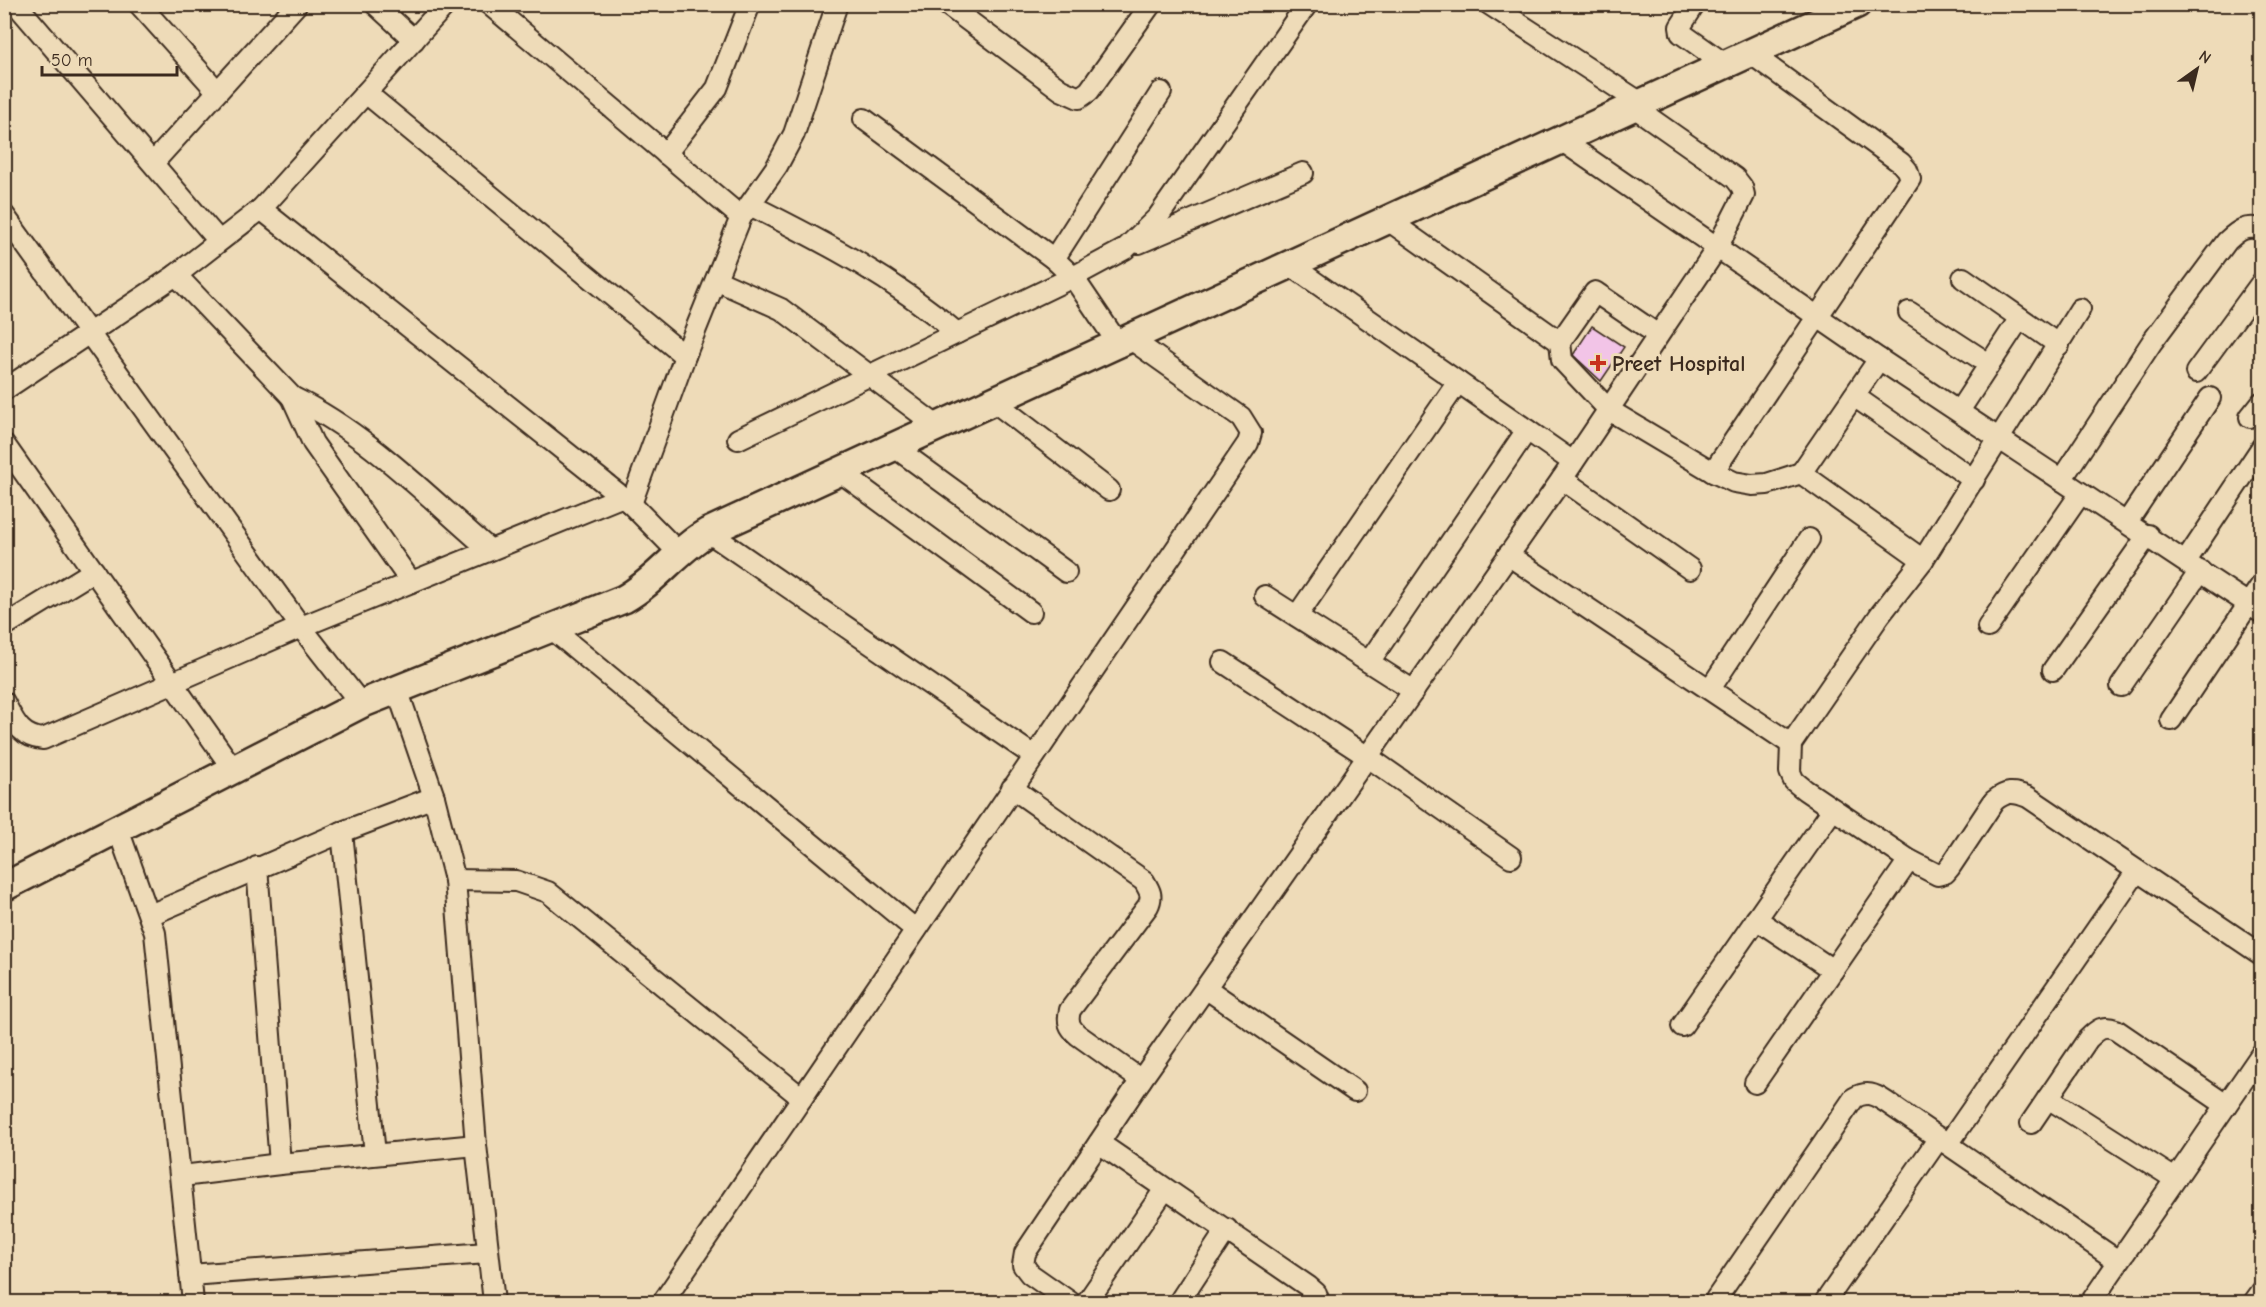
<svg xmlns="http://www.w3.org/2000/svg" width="2266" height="1307" font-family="'Comic Neue',sans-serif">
<rect width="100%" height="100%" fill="#eedbb8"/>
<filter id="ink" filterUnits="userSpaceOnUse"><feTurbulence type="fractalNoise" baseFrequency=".0167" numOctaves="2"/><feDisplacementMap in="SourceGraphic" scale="12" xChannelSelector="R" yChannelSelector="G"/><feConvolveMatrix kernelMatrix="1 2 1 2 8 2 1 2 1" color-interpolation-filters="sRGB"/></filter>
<g filter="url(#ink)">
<path fill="#f2c4e7" stroke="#3b2a1e" stroke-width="1.5" d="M1592 326 1624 347 1601 381 1573 355Z"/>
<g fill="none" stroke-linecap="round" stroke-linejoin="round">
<g stroke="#3b2a1e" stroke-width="24">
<g id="street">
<path d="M16 4 219 241"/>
<path d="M139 4 217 91"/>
<path d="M375 4 414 40"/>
<path d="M489 4 741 217"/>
<path d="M946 4 1061 90 1079 98 1089 91 1151 4"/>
<path d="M1489 4 1641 103"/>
<path d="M1695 4 1680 27 1681 33 1726 65"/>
<path d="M366 93 685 356"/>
<path d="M864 119 1054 259 1073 277 1117 342"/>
<path d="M1561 140 1879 359 2262 613"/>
<path d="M666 154 717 88 750 4"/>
<path d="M154 162 297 4"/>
<path d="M750 205C826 243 892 277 957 333"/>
<path d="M261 209 631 504 680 554"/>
<path d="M4 215 301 627 361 704"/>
<path d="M1388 220 1560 342 1595 292 1658 335"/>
<path d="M1139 243 1303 173"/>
<path d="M1054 259 1161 92"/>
<path d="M1289 264 1573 462"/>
<path d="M176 275 292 397C367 433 428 497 490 550"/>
<path d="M1963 278 2059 345"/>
<path d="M716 280 781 309 937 426"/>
<path d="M2080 309 1923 560 1880 615 1791 744 1790 772 1794 781 1805 790 1909 860 1938 875 1945 873 1950 867 1994 801C2006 791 2013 791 2028 797L2262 955"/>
<path d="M1909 312 1989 364"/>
<path d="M1560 342 1562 360 1609 410 1713 472 1734 482 1752 485 1767 484 1801 473"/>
<path d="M1879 359 1801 473 1923 560"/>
<path d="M2196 372 2262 282"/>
<path d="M4 390 176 275 261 209 446 4"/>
<path d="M1854 396 1974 480"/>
<path d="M292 397 313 443 411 582"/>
<path d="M992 400 1109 490"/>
<path d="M1959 411 2020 318"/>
<path d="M2250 417 2262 402"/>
<path d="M738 439 1073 277 1125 249 1158 217 1307 4"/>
<path d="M4 444 233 769"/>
<path d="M893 446 1066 572"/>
<path d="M839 471 1031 612"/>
<path d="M1713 472 1910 179 1907 170 1901 163 1750 53"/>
<path d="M1562 479 1690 569"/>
<path d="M2061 480 2152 342 2227 241C2239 230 2245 225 2262 229"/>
<path d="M631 504 685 356 741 217 777 166 794 134 837 4"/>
<path d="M2127 522 2210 398"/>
<path d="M708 532 1034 756"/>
<path d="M1508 555 1791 744"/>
<path d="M2186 561 2262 447"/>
<path d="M1265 596 1414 691"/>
<path d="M1297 616 1458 382"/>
<path d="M4 626 94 571"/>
<path d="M1988 627 2081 493"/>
<path d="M552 629 916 930"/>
<path d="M1223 662 1368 757 1511 857"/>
<path d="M1369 662 1527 430"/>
<path d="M2053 670 2148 535"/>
<path d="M2121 686 2200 571"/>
<path d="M397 689 434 797 455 880 476 1145 494 1302"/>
<path d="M1710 689 1809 539"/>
<path d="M4 702C14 721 20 737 43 739L301 627 621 497"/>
<path d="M2171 720 2262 584"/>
<path d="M1012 788 1144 881C1150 891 1153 896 1148 906L1070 1010C1067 1022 1069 1027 1078 1035L1141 1080"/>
<path d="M118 829 155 933 193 1302"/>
<path d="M342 832 375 1154"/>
<path d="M257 867 280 1164"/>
<path d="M455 880 516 881 548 892 802 1098"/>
<path d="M150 915 342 832 434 797"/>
<path d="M1756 919 1833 970"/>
<path d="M1207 989 1355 1091"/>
<path d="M1682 1026 1833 809"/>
<path d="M1755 1083 1909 860"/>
<path d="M2048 1098 2175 1179"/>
<path d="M2031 1123 2088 1039C2098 1029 2103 1025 2116 1030L2226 1105"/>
<path d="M1099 1143 1309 1287 1316 1293 1319 1302"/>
<path d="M1948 1144 2137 871"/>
<path d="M182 1176 280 1164 476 1145"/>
<path d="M190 1275 487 1253"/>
<path d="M1716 1299 1854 1098C1867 1091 1874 1094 1886 1102L2118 1261"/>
<path d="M663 1302 1248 443 1251 433 1241 417 1128 337"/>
<path d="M1070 1302 1030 1274 1023 1265 1025 1253 1141 1080 1562 479 1717 248 1744 195 1742 187 1735 178 1634 107"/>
<path d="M1087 1302 1165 1189"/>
<path d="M1179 1302 1227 1229"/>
<path d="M1825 1302 1939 1138"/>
<path d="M2091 1302 2262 1053"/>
<path d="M2254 1302 2262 1291"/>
</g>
</g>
<g stroke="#3b2a1e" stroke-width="32">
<path id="secondary" d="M4 887 361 704 624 599C656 581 677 550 708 532L1857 4"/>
</g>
<use href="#street" stroke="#eedbb8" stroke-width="20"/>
<use href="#secondary" stroke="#eedbb8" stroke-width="27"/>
</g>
</g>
<path fill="#c8321e" stroke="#eedbb8" stroke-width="2" d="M1595 354h6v6h6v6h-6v6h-6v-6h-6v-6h6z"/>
<g text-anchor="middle" stroke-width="6" stroke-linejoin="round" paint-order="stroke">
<g font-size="22" font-weight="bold" fill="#3b2a1e" stroke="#eedbb8" text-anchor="start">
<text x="1612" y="371">Preet Hospital</text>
</g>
</g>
<rect width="2266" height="1307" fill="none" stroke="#eedbb8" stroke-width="24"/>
<rect x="12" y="12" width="2242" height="1283" fill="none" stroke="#3b2a1e" stroke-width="2" filter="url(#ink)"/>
<g transform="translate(2197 69) rotate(34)" stroke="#eedbb8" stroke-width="4.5" paint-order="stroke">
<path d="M0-4.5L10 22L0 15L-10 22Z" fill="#3b2a1e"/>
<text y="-9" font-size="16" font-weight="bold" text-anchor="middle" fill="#3b2a1e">N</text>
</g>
<path d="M42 66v9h135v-9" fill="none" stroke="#3b2a1e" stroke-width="3"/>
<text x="51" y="66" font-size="18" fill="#3b2a1e" stroke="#eedbb8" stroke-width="4.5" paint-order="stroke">50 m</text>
</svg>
